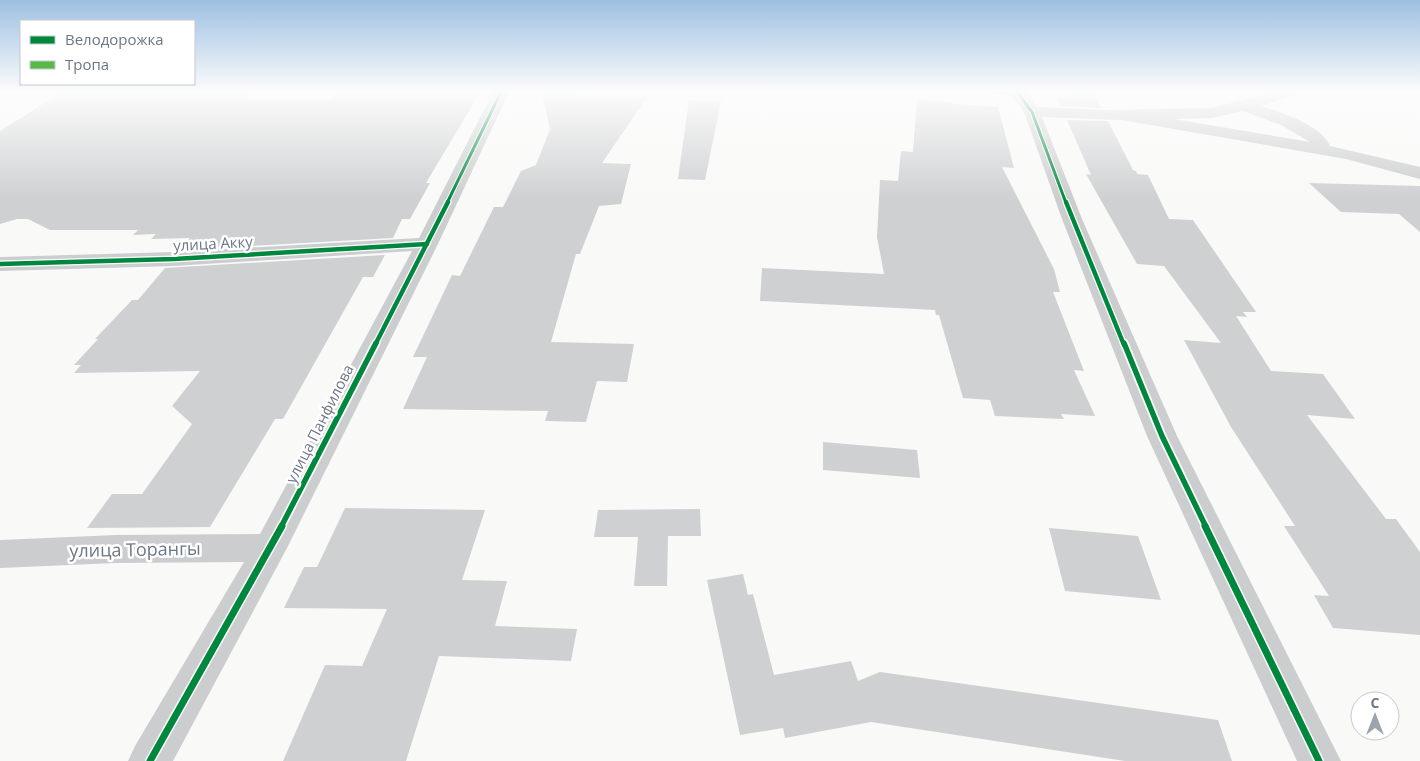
<svg xmlns="http://www.w3.org/2000/svg" width="1420" height="761" font-family="'Open Sans',sans-serif">
<rect width="100%" height="100%" fill="#f9f9f8"/>
<g fill="#cfd0d2">
<path d="M253 92 246 99H332L336 95 479 94 426 183H430L410 219H402L393 238 181 250 190 238 151 239 156 234 133 235 138 230H50L28 219H17L0 224V131L59 94Z"/>
<path d="M1093 92 1101 108 1061 106 1058 98Z"/>
<path d="M542 94 647 97 602 163 631 164 621 204 599 206 580 254H576L551 342 634 344 627 382 597 381 586 422 545 421 548 411 403 409 427 357H413L452 275 460 276 494 207H503L521 171 536 165 550 129Z"/>
<path d="M917 99 949 102 955 104 998 107 1014 168 1002 167 1054 269 1060 292H1053L1084 371 1074 370 1095 416 1061 414 1064 419 995 416 990 400 963 398 939 315H936L935 310 760 301 762 268 884 274 877 237 880 180 898 181 901 151 913 152Z"/>
<path d="M689 100 721 101 705 180 678 179Z"/>
<path d="M1067 120 1108 121 1133 170 1136 171 1137 174 1148 175 1169 219 1193 220 1256 312H1243L1247 317 1236 316 1271 371 1323 374 1355 419 1307 415 1386 519H1396L1420 552V635L1333 628 1314 595 1329 596 1284 526H1295L1231 427 1184 340 1221 343 1164 266 1137 264 1086 174 1091 175Z"/>
<path d="M1309 183 1420 186V232L1399 214 1341 212Z"/>
<path d="M385 255 373 277H363L283 419H275L210 527 87 528 112 494H142L192 424 172 406 200 371 74 373 81 365H74L98 339H95L132 300H138L165 268Z"/>
<path d="M823 442 917 450 920 478 823 470Z"/>
<path d="M345 508 485 510 462 580 507 581 495 626 577 629 571 661 439 656 406 761H283L325 665 362 666 387 609 284 608 304 567H317Z"/>
<path d="M700 509 701 536H668L667 586H634L638 537H594L598 510Z"/>
<path d="M1049 528 1138 536 1161 600 1065 591Z"/>
<path d="M743 574 748 595 753 594 774 675 851 661 858 681 880 672 1218 720 1232 761H1125L871 722 785 738 783 728 740 735 707 580Z"/>
</g>
<g fill="none" stroke-linecap="round" stroke-linejoin="round">
<g fill="#cccdce" fill-rule="evenodd">
<path d="M493 92H509L438 244 287 548 173 761H128L135 746 244 562 116 563 0 568V540L116 535 260 534 412 251 174 266 0 271V257L174 252 419 238Z"/>
<path d="M1009 92H1026L1037 107 1106 110 1212 108 1273 92H1295L1293 95 1261 106C1282 113 1322 125 1330 146L1420 167V179L1346 159 1122 120 1042 117 1082 219 1177 436 1341 761H1297L1147 436 1062 219 1024 112ZM1243 111 1281 125 1310 142 1174 119 1212 118Z"/>
</g>
<path stroke="#58b947" stroke-width="2.5" stroke-dasharray="5 2.5" stroke-linecap="butt" d="M993 92 1021 96"/>
<g stroke="#fff" stroke-width="5">
<g id="cycleway-far3">
<path d="M1017 92 1032 112 1066 203"/>
<path d="M447 203 501 92"/>
</g>
</g>
<g stroke="#fff" stroke-width="7">
<g id="cycleway-far2">
<path d="M1066 202 1124 345"/>
<path d="M0 264 174 259 427 244"/>
<path d="M375 345 448 202"/>
</g>
</g>
<g stroke="#fff" stroke-width="9">
<g id="cycleway-far1">
<path d="M1124 343 1162 436 1206 527"/>
<path d="M281 527 376 343"/>
</g>
</g>
<g stroke="#fff" stroke-width="10">
<g id="cycleway">
<path d="M1205 526 1319 761"/>
<path d="M150 761 282 526"/>
</g>
</g>
<use href="#cycleway-far3" stroke="#00873e" stroke-width="3"/>
<use href="#cycleway-far2" stroke="#00873e" stroke-width="4.5"/>
<use href="#cycleway-far1" stroke="#00873e" stroke-width="5.5"/>
<use href="#cycleway" stroke="#00873e" stroke-width="7"/>
</g>
<linearGradient id="sky" x2="0" y2="1"><stop stop-color="#9dc0e1"/><stop offset="0.46" stop-color="#fcfcfc"/><stop offset="1" stop-color="#fcfcfc" stop-opacity="0"/></linearGradient>
<rect width="1420" height="199" fill="url(#sky)"/>
<g text-anchor="middle" stroke-width="5" stroke-linejoin="round" paint-order="stroke">
<g font-size="15" fill="#6c7786" stroke="#fff">
<text transform="translate(213 244) rotate(-3)" y="5">улица Акку</text>
<text transform="translate(320 424) rotate(-63)" y="5">улица Панфилова</text>
</g>
<g font-size="18" fill="#6c7786" stroke="#fff">
<text transform="translate(135 550) rotate(-1)" y="6">улица Торангы</text>
</g>
</g>
<rect x="20" y="20" width="175" height="65" fill="#ffffff" stroke="#c4c9cf"/>
<rect x="30" y="36" width="25" height="8" fill="#00873e" stroke="#c4c9cf"/>
<text x="65" y="45" font-size="15" fill="#6c7786">Велодорожка</text>
<rect x="30" y="61" width="25" height="8" fill="#58b947" stroke="#c4c9cf"/>
<text x="65" y="70" font-size="15" fill="#6c7786">Тропа</text>
<g transform="translate(1375 716)"><circle r="24" fill="#ffffff" stroke="#c4c9cf"/>
<path d="M0-4L9 19L0 12L-9 19Z" fill="#9da4ae"/>
<text y="-8" font-size="14" font-weight="bold" text-anchor="middle" fill="#6c7786">С</text>
</g>
</svg>
